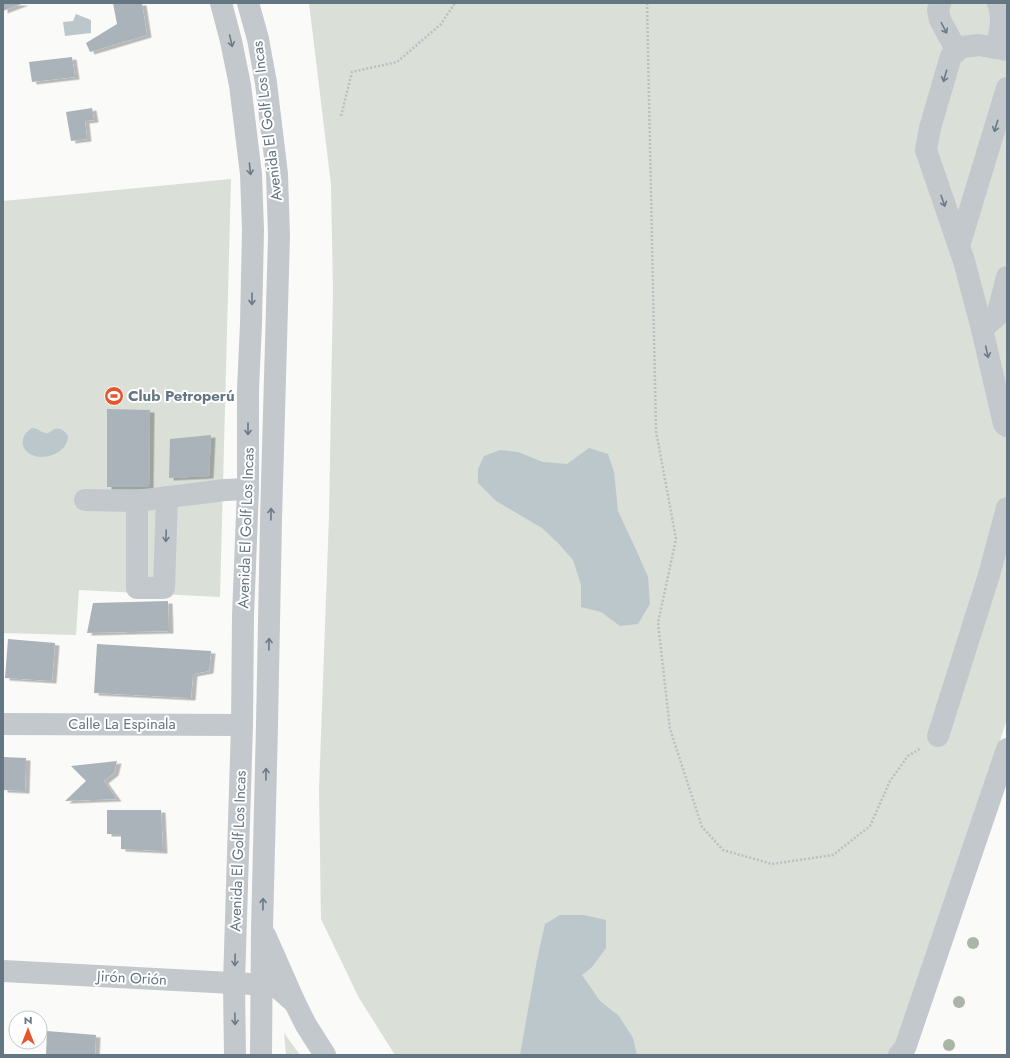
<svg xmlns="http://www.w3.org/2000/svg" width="1010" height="1058" font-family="Jost,sans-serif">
<defs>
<filter id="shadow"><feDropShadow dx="4.5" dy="2.5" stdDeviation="0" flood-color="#0004"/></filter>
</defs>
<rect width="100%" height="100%" fill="#fafaf8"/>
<g fill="#dadfd7">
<path d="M309 3H1007V719L909 1026 888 1055H395L359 998 321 919 319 790 329 516 333 289 331 185Z"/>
<path d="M231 179 220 597 79 590 76 635 3 633V201Z"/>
<path d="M284 1033 300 1055H286Z"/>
</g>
<g fill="#bbc7cb">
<path d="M76 14 91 20V33L65 36 63 22 73 21Z"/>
<path d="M32 428C38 428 40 432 45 433 49 434 51 431 54 429 60 427 65 431 68 436 68 452 46 461 32 455 19 449 20 435 32 428Z"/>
<path d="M589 448 608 454 614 472 618 511 638 554 648 577 650 604 638 624 620 626 601 612 581 607V585L573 560 559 544 542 528 496 501 478 483V469L484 456 500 450 518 452 543 462 567 464Z"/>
<path d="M560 915H584L606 920V948L592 967 582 975 600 1001 619 1016 633 1038 637 1055H520L537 960 545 924Z"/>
</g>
<g fill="#aab3b9" filter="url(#shadow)">
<path d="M3 3H24L3 11Z"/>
<path d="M113 3H142L147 35 90 52 86 43 117 24Z"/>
<path d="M72 57 75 77 32 82 29 62Z"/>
<path d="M92 108 94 120 85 121 87 139 71 141 66 112Z"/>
<path d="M107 409 150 410 149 487H107Z"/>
<path d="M211 435 209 476 169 478 170 439Z"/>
<path d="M168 601 169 631 87 633 93 603Z"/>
<path d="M8 639 55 643 52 681 5 678Z"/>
<path d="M97 644 211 651 209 671 193 674 191 698 94 693Z"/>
<path d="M3 757 26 758 25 791 3 790Z"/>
<path d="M117 761 114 773 104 781 117 799 65 801 86 781 71 766Z"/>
<path d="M107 810H161L163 851 121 849V834H107Z"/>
<path d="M47 1031 96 1035 95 1055H46Z"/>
</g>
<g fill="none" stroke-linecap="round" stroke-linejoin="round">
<g stroke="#bbbfc2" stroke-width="2.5" stroke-dasharray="2 2" stroke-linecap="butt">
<path d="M647 3 656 431 676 539 658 623 670 729 702 827 723 850 772 864 833 855 870 826 890 781 908 756 921 748"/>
<path d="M341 116 352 72 397 62 441 24 455 3"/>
</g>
<g stroke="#c3c8cc" stroke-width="22">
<path d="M221 3 231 41 240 85 251 174 253 230 251 324 248 389V489L243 616 242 725 234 983 235 1055"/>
<path d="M248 3 258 39 266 83 277 174 279 236 271 520 267 725 262 929 261 1055"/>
<path d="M940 3 938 10 940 20 957 51"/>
<path d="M996 48C1000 33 1004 18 998 3"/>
<path d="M1007 50 979 45 962 47 951 56 930 128 926 150 964 261 982 329 1004 424 1007 426"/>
<path d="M959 246 1007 88"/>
<path d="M982 329 997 316 1007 277"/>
<path d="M85 500 137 501 225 490 248 489"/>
<path d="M137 501V588H164L167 497"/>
<path d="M3 724 242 725"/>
<path d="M938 736 989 575 1007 508"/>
<path d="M265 935 295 1003 306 1025 325 1055"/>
<path d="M3 971 271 985 278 988 295 1003"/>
<path d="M899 1055 905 1048 1007 749"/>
</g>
</g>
<g fill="#aab4a7">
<circle cx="973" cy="943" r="6"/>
<circle cx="959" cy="1002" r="6"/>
<circle cx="949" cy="1045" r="6"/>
</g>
<defs><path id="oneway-shaft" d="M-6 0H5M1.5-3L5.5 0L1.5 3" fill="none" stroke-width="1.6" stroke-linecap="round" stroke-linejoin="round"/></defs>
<g stroke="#6a7a87">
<use href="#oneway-shaft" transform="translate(944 28) rotate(63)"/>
<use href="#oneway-shaft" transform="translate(231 41) rotate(77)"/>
<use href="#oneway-shaft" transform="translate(945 76) rotate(106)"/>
<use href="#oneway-shaft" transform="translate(996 126) rotate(107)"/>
<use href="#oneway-shaft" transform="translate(250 169) rotate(84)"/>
<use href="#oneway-shaft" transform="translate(943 201) rotate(71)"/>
<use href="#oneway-shaft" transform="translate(252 299) rotate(91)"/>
<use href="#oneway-shaft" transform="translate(987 352) rotate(77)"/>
<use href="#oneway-shaft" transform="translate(248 429) rotate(90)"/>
<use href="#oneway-shaft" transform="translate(271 514) rotate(-89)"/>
<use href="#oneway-shaft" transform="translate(166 536) rotate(92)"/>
<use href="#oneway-shaft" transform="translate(269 644) rotate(-89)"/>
<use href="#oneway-shaft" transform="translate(266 774) rotate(-89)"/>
<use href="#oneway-shaft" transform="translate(263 904) rotate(-89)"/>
<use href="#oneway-shaft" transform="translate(235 960) rotate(92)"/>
<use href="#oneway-shaft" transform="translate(235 1019) rotate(89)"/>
</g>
<defs>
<g id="stadium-disc" transform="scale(1)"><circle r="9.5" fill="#e4572e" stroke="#fff"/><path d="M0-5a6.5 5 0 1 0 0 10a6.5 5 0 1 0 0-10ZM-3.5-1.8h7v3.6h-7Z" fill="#fff"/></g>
</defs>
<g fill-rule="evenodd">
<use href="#stadium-disc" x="114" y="396"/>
</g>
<g text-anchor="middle" stroke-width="4" stroke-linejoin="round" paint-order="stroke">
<g font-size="15" fill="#657683" stroke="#fff">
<text transform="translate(267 121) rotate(-97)" y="5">Avenida El Golf Los Incas</text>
<text transform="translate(246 528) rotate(-88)" y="5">Avenida El Golf Los Incas</text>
<text x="122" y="729">Calle La Espinala</text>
<text transform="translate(238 851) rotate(-88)" y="5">Avenida El Golf Los Incas</text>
<text transform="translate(132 978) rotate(3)" y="5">Jirón Orión</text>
</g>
<g font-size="15" font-weight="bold" fill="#657683" stroke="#fff" text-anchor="start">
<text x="128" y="401">Club Petroperú</text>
</g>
</g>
<rect width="1010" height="1058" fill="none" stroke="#657683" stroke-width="8"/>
<g transform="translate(28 1030)"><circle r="19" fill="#ffffff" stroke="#c1c8cd"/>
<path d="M0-3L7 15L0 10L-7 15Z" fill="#e4572e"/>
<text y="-6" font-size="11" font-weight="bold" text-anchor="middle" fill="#657683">N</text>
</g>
</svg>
